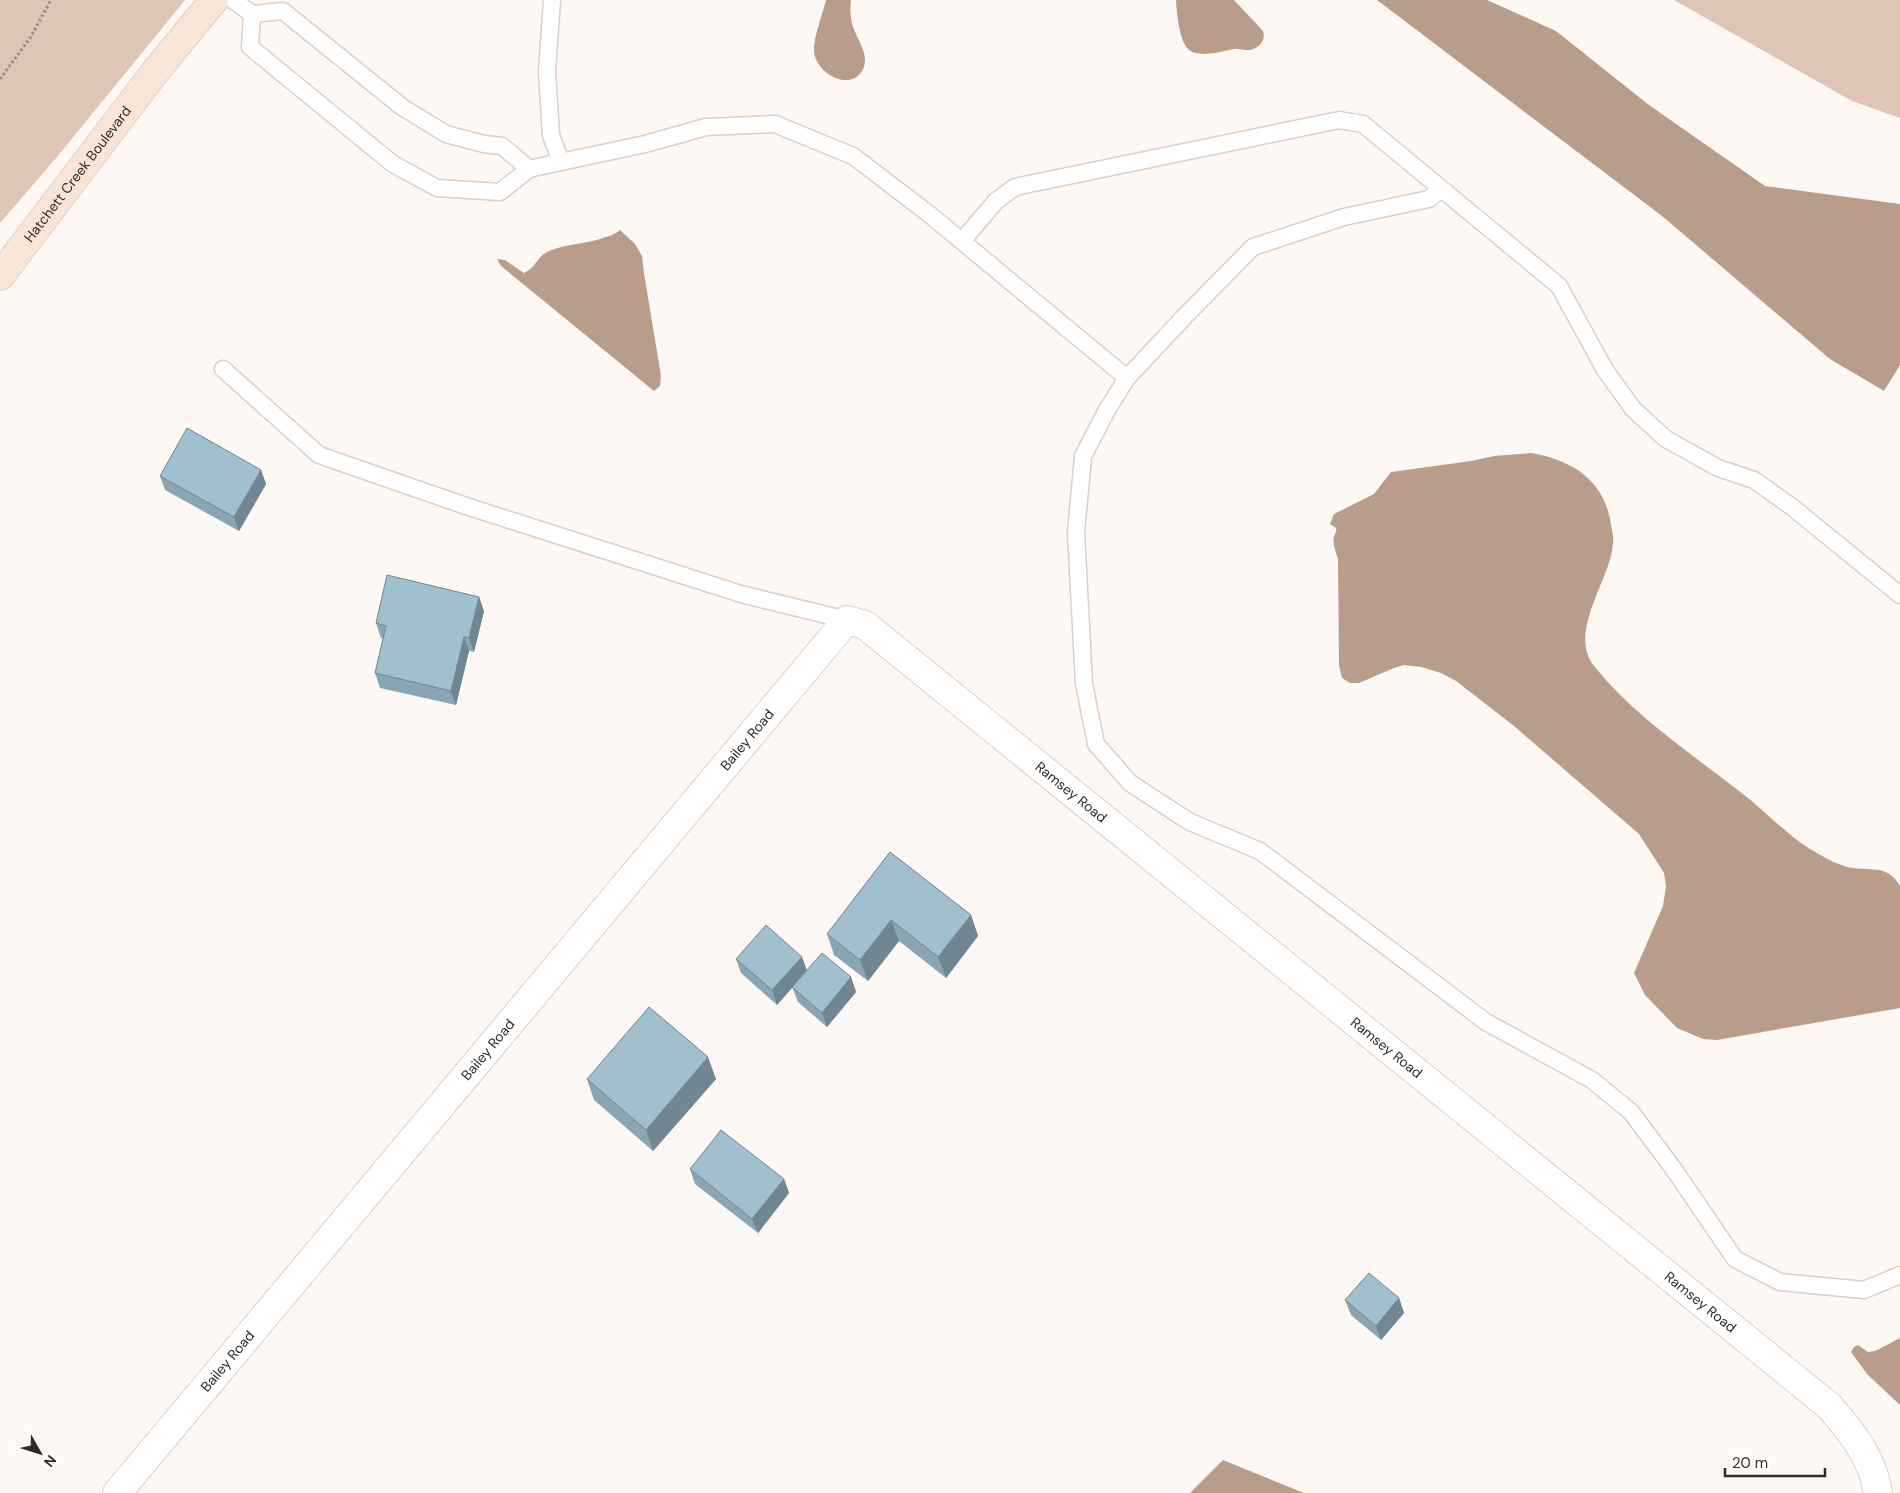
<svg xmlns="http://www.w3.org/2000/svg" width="1900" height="1493" font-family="'DM Sans',sans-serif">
<rect width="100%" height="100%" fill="#fef8f5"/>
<g fill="#dec5b5">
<path d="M0 0H185L57 157 0 223Z"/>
<path d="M1674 0H1900V118L1852 101Z"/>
</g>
<g fill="#b99d8b">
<path d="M826 0H851C850 7 850 15 852 23 855 37 869 52 864 67 853 95 813 73 814 49 814 36 823 13 826 0Z"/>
<path d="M1176 0H1234L1263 31C1267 42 1256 51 1245 50 1241 50 1239 48 1234 49 1223 51 1197 59 1188 49 1179 39 1177 14 1176 0Z"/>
<path d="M1377 0H1487L1556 31 1649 105 1765 186 1900 204V365L1884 391 1830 359 1662 216Z"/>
<path d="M620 230 635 244 642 256 644 273 661 376 660 386 654 391 501 266 497 259 505 260 524 273C536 268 537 256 549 251 568 243 588 244 606 237 611 236 616 233 620 230Z"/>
<path d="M1531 453C1572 460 1605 480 1611 525 1612 530 1614 537 1613 543 1611 580 1567 631 1594 666 1635 717 1692 754 1743 794 1766 812 1785 833 1810 849 1822 856 1834 863 1847 867 1870 872 1887 863 1900 886V1008L1717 1040 1703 1039 1677 1028 1645 995 1634 973 1663 906 1666 887 1664 873 1639 834 1514 726 1456 681 1441 673 1421 667 1404 665 1394 668 1359 683H1350L1342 678 1339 665 1338 559C1336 552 1332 544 1334 536 1335 534 1337 531 1336 528L1330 524 1334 514 1374 494 1391 472 1471 461 1494 456Z"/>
<path d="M1900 1338V1405L1867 1374 1851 1352 1854 1347 1858 1345 1868 1352 1875 1351Z"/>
<path d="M1223 1460 1304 1493H1190Z"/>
</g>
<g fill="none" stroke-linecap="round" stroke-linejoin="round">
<g stroke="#dccfc6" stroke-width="19">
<g id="lane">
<path d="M233 0 252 14 283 11 402 107 446 134 484 144 502 146 529 169"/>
<path d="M552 0 547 71 551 135 561 162 645 144 706 127 775 124 853 156 929 214 1127 378 1107 410 1083 456 1076 532 1084 684 1096 744 1130 783 1190 822 1260 851 1486 1022 1592 1080 1631 1112 1675 1171 1735 1259 1780 1282 1864 1290 1900 1275"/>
<path d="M252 14 250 47 393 164 437 188 500 192 529 169 561 162"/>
<path d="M962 241 996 201 1015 187 1339 120 1363 124 1559 286 1605 370 1633 409 1666 439 1718 468 1754 480 1792 507 1900 595"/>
<path d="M223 369 319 455 469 507 741 594 847 620"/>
<path d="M1127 378 1185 316 1253 247 1344 217 1429 199 1441 189"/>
</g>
</g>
<g stroke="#dccfc6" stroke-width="30">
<g id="street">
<path id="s1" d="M117 1493 847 620 865 625 1829 1406C1851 1431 1873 1458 1878 1493"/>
</g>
</g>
<g stroke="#dccfc6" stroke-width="30">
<g id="secondary">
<path id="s2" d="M0 276 155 72 214 0"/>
</g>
</g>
<path stroke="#948e8b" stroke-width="3" stroke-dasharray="2.5 2.5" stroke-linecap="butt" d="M0 79 30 38 51 0"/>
<use href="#lane" stroke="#fff" stroke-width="16"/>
<use href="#street" stroke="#fff" stroke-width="28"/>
<use href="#secondary" stroke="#f9e5d8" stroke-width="28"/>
</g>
<g fill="#8aa5b3">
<path d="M261 470 266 484 239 531 165 490 160 476Z"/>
<path d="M479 597 484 611 474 652 469 651 456 705 380 688 375 673 383 638H381L376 623Z"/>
<path d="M890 852 971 915 978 936 946 978 899 941 868 981 834 955 827 934Z"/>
<path d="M802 957 807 971 851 977 856 992 827 1027 798 1002 792 987 797 982 777 1005 741 973 736 959Z"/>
<path d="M587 1079H716L653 1151 594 1100Z"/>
<path d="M690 1169 784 1179 789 1193 758 1233 695 1184Z"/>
<path d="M1399 1298 1404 1313 1381 1340 1351 1315 1345 1300Z"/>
</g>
<g fill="#708692">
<path d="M261 470 266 484 239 531 234 517Z"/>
<path d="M479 597 484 611 474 652 469 638Z"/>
<path d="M464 637 469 651 456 705 451 691Z"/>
<path d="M971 915 978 936 946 978 938 957Z"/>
<path d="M891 920 899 941 868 981 860 960Z"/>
<path d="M802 957 807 971 777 1005 772 990Z"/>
<path d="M851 977 856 992 827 1027 822 1013Z"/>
<path d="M708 1057 716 1079 653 1151 646 1130Z"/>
<path d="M784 1179 789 1193 758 1233 752 1219Z"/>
<path d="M1399 1298 1404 1313 1381 1340 1376 1326Z"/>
</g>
<g fill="#a0c0d0" stroke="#708692">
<path d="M187 428 261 470 234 517 160 476Z"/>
<path d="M387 575 479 597 469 638 464 637 451 691 375 673 386 626 376 623Z"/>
<path d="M890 852 971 915 938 957 891 920 860 960 827 934Z"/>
<path d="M766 925 802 957 772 990 736 959Z"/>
<path d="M822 953 851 977 822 1013 792 987Z"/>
<path d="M649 1007 708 1057 646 1130 587 1079Z"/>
<path d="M721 1130 784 1179 752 1219 690 1169Z"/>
<path d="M1369 1273 1399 1298 1376 1326 1345 1300Z"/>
</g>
<g text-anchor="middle" stroke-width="5" stroke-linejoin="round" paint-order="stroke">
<g font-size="14" fill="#302b28" stroke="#fff">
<text dy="5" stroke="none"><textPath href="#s2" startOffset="128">Hatchett Creek Boulevard</textPath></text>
<text dy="5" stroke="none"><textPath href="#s1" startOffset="982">Bailey Road</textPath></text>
<text dy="5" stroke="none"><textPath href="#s1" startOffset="1422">Ramsey Road</textPath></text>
<text dy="5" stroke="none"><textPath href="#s1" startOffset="1828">Ramsey Road</textPath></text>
<text dy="5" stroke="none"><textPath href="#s1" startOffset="578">Bailey Road</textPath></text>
<text dy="5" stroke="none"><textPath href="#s1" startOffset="2232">Ramsey Road</textPath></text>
<text dy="5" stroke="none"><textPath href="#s1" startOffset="172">Bailey Road</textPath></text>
</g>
</g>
<g transform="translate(40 1453) rotate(129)" stroke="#ffffff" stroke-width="4" paint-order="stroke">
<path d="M0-4L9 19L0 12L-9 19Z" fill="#302b28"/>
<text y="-8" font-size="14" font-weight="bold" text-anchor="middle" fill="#302b28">N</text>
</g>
<path d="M1725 1468v8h100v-8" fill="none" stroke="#302b28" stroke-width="2.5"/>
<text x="1732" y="1468" font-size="15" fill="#302b28" stroke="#ffffff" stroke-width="4" paint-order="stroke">20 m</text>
</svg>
